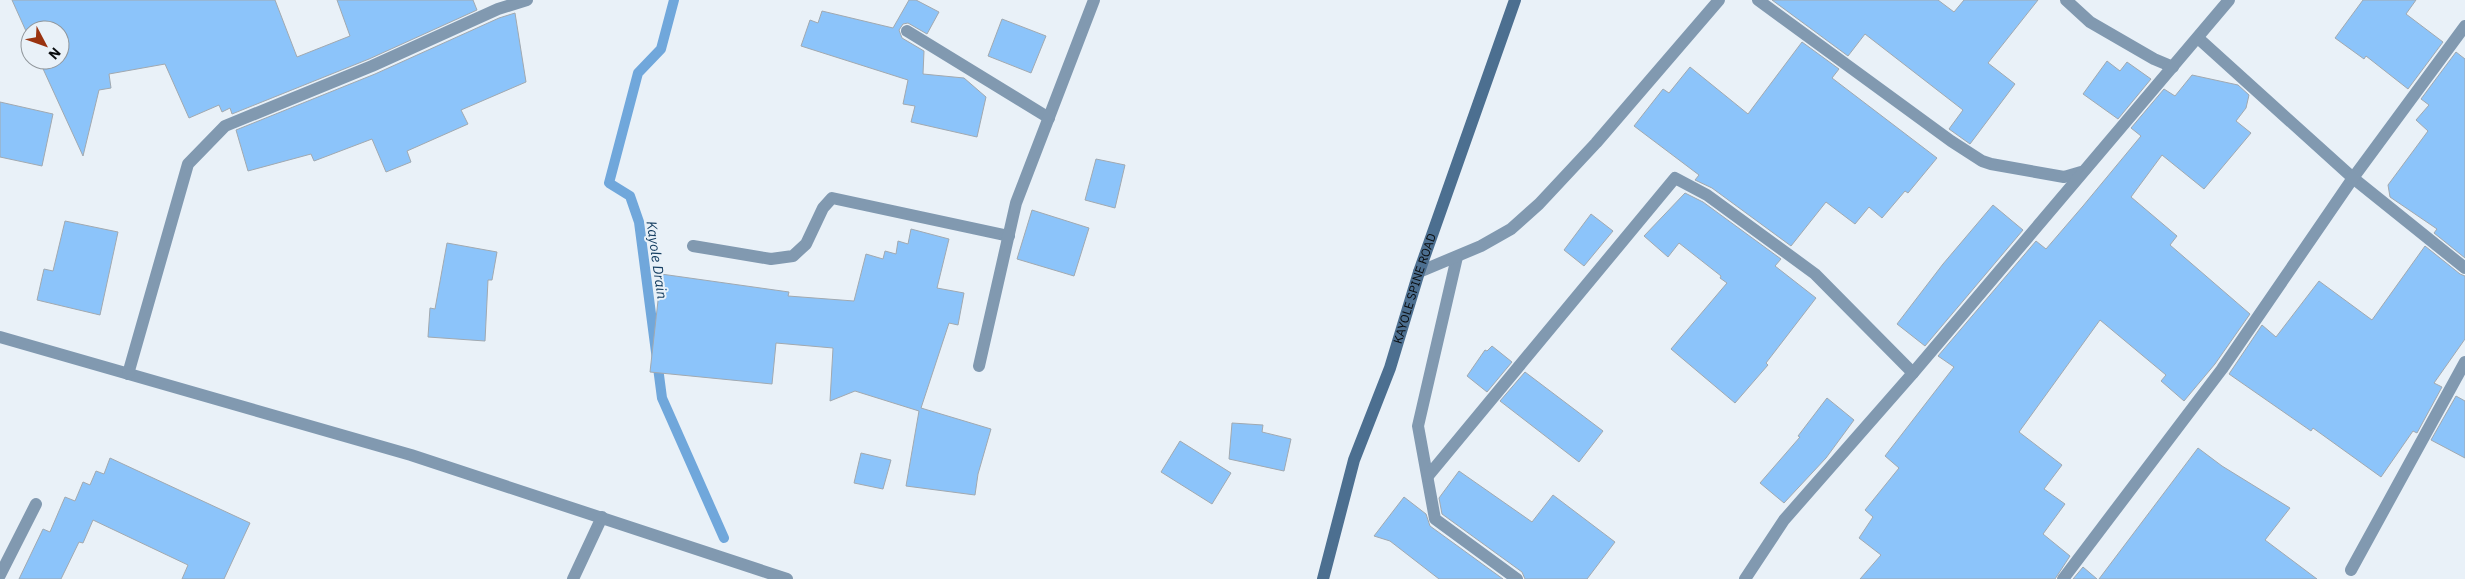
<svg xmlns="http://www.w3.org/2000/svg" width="2465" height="579" font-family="'IBM Plex Sans',sans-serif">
<rect width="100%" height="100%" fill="#e9f1f8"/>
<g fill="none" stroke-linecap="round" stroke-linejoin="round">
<path stroke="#70a7db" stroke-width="10" d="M674 0 661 49 638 73 609 183 630 196 639 222 662 398 724 538"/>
</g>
<g fill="#8cc4fa" stroke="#a1a9b0">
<path d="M12 0H275L297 57 350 36 337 0H473L477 10 369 59 232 114 230 108 222 112 219 105 189 118 165 64 109 74 111 88 99 90 83 156 39 60H60V30H30V40Z"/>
<path d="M909 0H916L939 12 927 34 908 23 903 24 899 30 902 38 924 51 923 74 964 78 986 97 977 137 911 122 915 106 903 104 908 80 801 46 810 20 818 23 822 11 893 28Z"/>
<path d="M1772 0H1938L1954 12 1964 0H2038L1988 63 2015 84 1970 144 1949 129 1963 110 1865 34 1848 56Z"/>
<path d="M2363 0H2416L2406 14 2443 42 2408 89 2366 56 2364 59 2335 38Z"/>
<path d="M515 13 526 82 461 110 468 124 407 151 411 162 386 172 372 139 314 161 311 154 248 171 236 130 375 74 499 18Z"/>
<path d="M1002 19 1046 36 1031 73 988 56Z"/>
<path d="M1802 42 1839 69 1832 78 1937 158 1908 193 1905 191 1882 218 1869 207 1855 224 1826 202 1791 246 1712 188 1695 180 1699 175 1634 126 1663 89 1669 93 1690 67 1748 114Z"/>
<path d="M2456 52 2465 59V258L2434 233 2437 229 2390 197 2388 185 2428 131 2416 120 2429 105 2421 99Z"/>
<path d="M2107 61 2120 71 2127 62 2151 79 2118 119 2083 94Z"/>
<path d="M2192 75 2238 85 2249 95 2246 108 2236 121 2251 133 2204 189 2162 155 2131 197 2177 236 2170 245 2250 314 2215 364 2184 401 2161 381 2166 375 2100 320 2019 432 2062 465 2044 489 2065 504 2043 534 2070 556 2055 579H1860L1881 555 1859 538 1873 517 1865 510 1899 468 1885 456 1954 367 1938 356 2036 241 2046 249 2083 206 2141 136 2131 128 2164 89 2175 96Z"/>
<path d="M0 102 53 114 42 166 0 157Z"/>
<path d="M1096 159 1125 165 1115 208 1085 200Z"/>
<path d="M1685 193 1703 202 1781 259 1775 266 1816 298 1766 363 1768 365 1735 403 1671 349 1727 283 1720 278 1721 276 1679 243 1668 257 1644 236Z"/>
<path d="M1993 205 2023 230 1925 346 1897 324 1943 264Z"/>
<path d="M1032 210 1089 228 1074 276 1017 259Z"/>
<path d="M1591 214 1613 231 1584 266 1564 250Z"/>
<path d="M65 221 118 232 100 315 37 300 44 269 53 271Z"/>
<path d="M911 229 949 239 937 288 964 293 958 325 949 323 921 408 991 429 978 474 975 495 906 486 919 411 855 391 830 401 833 348 776 343 772 384 650 372 661 274 789 292 788 296 854 301 866 254 883 259 885 251 896 254 898 241 908 244Z"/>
<path d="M447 243 497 252 492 280H488L485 341 428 337 430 308 435 309Z"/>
<path d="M2425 246 2460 274 2465 276V339L2434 383 2442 387 2417 433 2413 431 2381 477 2313 428 2311 431 2229 374 2262 325 2276 337 2319 281 2372 320Z"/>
<path d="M1492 346 1512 362 1487 392 1467 376 1485 350 1487 351Z"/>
<path d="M1525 372 1603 431 1579 462 1500 401Z"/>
<path d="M2456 396 2465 401V458L2431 440Z"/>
<path d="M1827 398 1854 420 1826 458 1784 503 1760 483 1800 437 1798 436Z"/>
<path d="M1232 423 1263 425 1262 432 1291 439 1284 471 1229 459Z"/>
<path d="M1180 441 1231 473 1212 504 1161 472Z"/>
<path d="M2198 448 2222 466 2290 508 2265 540 2317 579H2099Z"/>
<path d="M861 453 891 460 883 489 854 483Z"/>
<path d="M110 458 250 523 224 579H182L188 565 93 520 83 543 79 542 61 579H19L43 529 50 532 65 497 75 501 83 482 90 485 96 471 104 474Z"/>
<path d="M1459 471 1532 522 1553 495 1615 542 1587 579H1525L1522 572 1442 514 1439 498Z"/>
<path d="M1404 497 1426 514 1430 526 1503 579H1439L1390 541 1374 536Z"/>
<path d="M2083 567 2097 579H2073Z"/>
</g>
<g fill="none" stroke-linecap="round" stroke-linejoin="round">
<g stroke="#8199b0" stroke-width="12">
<path d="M693 246 771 259 793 256 806 244 823 208 832 198 1009 236"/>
<path d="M0 575 36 504"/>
<path d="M573 579 602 517"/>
</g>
<g stroke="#8199b0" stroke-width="12">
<path d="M1758 0 1951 141 1982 161 1991 164 2064 177 2081 172"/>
<path d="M2066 0 2090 22 2154 59 2173 67"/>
<path d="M907 31 1049 118"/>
<path d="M2198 38 2353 178 2465 268"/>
<path d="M1457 257 1418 426 1435 519 1517 579"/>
<path d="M1419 272 1481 246 1511 229 1539 204 1596 143 1719 0"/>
<path d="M0 337 411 455 787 579"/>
<path d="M979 366 1016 203 1094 0"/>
<path d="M128 374 188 164 225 126 372 66 498 9 527 0"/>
<path d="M1428 476 1675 178 1707 195 1815 274 1913 373"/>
<path d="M2351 570 2465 362"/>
<path d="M1745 579 1784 520 1913 373 2229 0"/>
<path d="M2063 579 2222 369 2353 178 2465 26"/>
</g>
<path stroke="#4c6f90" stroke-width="12" id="s1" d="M1323 579 1354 460 1390 368 1419 272 1515 0"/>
</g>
<g text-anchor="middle" stroke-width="4" stroke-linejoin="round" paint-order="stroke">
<g font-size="12" fill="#0a0d0f" stroke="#e9f1f8">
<text dy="4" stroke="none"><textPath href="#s1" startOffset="305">KAYOLE SPINE ROAD</textPath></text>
</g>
<g font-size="14" font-style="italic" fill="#163f62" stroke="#e9f1f8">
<text transform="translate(657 260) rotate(82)" y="5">Kayole Drain</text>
</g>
</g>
<g transform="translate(45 45) rotate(131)"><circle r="24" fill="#e9f1f8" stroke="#90969b"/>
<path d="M0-4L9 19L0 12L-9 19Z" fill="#9a3310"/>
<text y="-8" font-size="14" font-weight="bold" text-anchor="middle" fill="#0a0d0f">N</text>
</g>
</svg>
